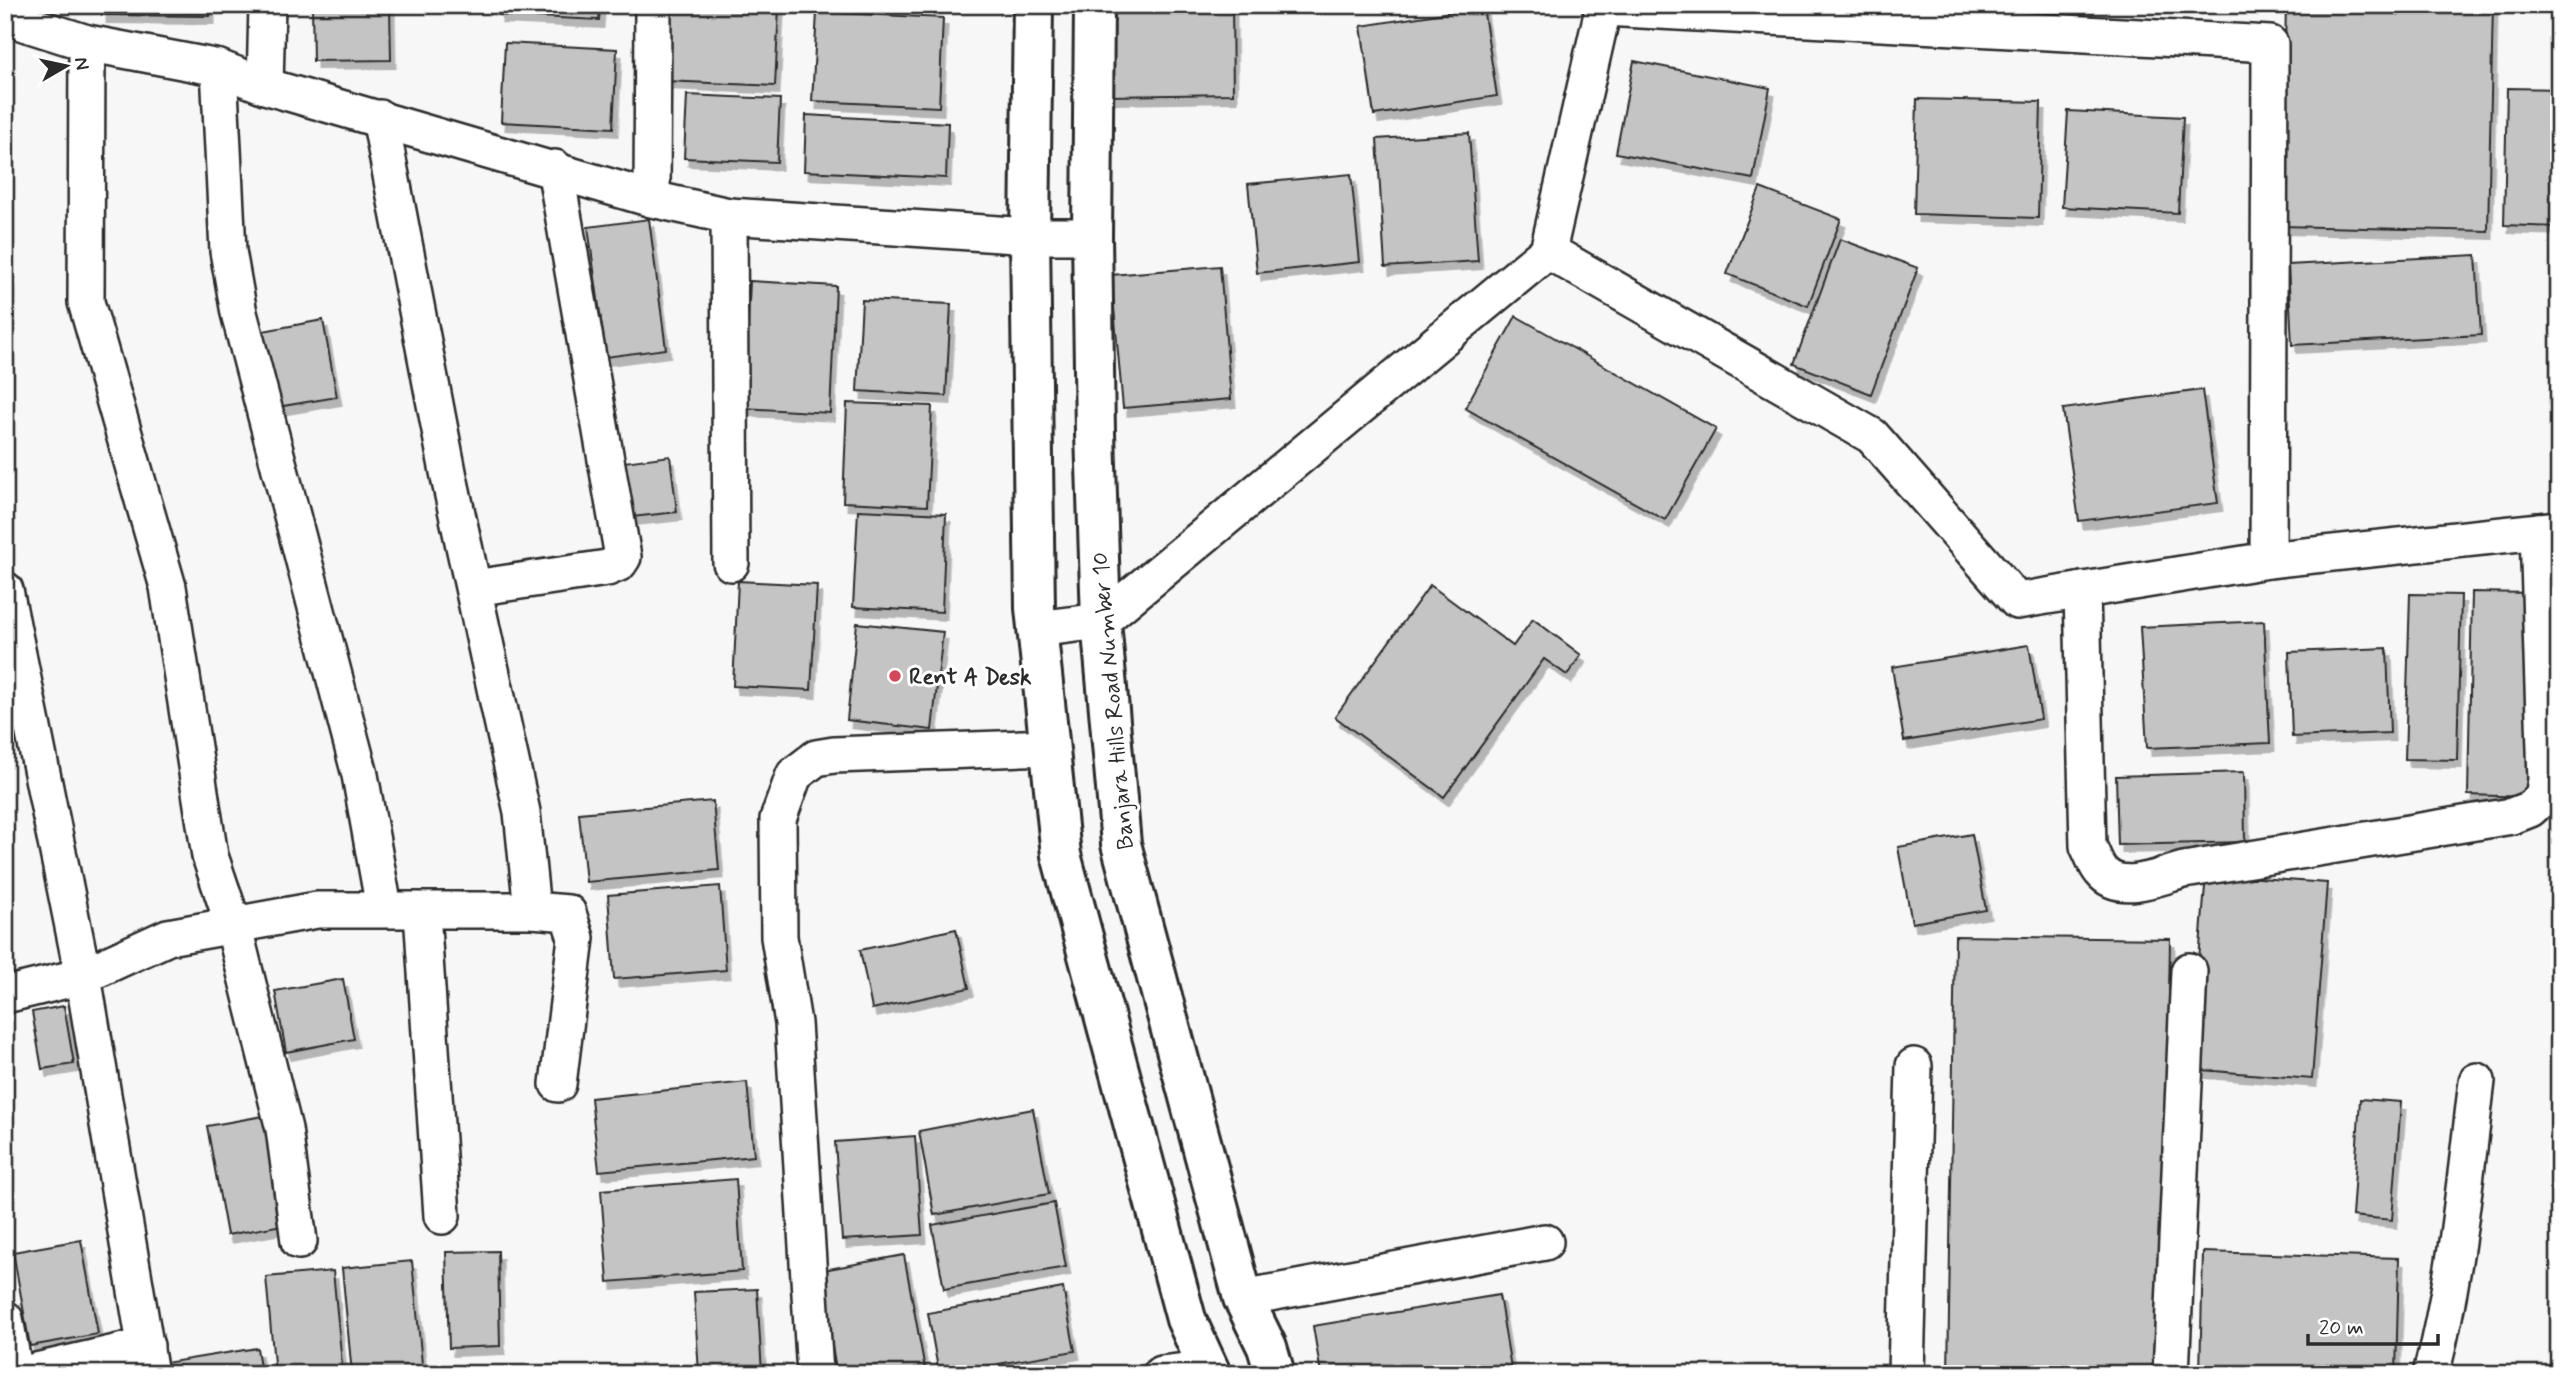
<svg xmlns="http://www.w3.org/2000/svg" width="2564" height="1379" font-family="Mynerve,sans-serif">
<defs>
<filter id="shadow"><feDropShadow dx="4.5" dy="8" stdDeviation="0" flood-color="#0004"/></filter>
</defs>
<rect width="100%" height="100%" fill="#f7f7f7"/>
<filter id="ink" filterUnits="userSpaceOnUse"><feTurbulence type="fractalNoise" baseFrequency=".0143" numOctaves="2"/><feDisplacementMap in="SourceGraphic" scale="14" xChannelSelector="R" yChannelSelector="G"/><feConvolveMatrix kernelMatrix="1 2 1 2 8 2 1 2 1" color-interpolation-filters="sRGB"/></filter>
<g filter="url(#ink)">
<g fill="#c4c4c4" stroke="#2b2b2b" stroke-width="2" filter="url(#shadow)">
<path d="M102 5H210V16L102 15Z"/>
<path d="M312 5H390L391 60 313 61Z"/>
<path d="M498 5H600L599 20 498 15Z"/>
<path d="M669 5 779 7 775 86 665 81Z"/>
<path d="M1108 5H1232L1233 94 1109 96Z"/>
<path d="M2286 5H2493L2488 231 2281 226Z"/>
<rect x="2556" y="5" width="3" height="34"/>
<path d="M1483 7 1497 96 1374 115 1361 26Z"/>
<path d="M817 12 943 18 939 107 812 101Z"/>
<path d="M505 43 617 49 613 128 501 122Z"/>
<path d="M1634 61 1770 88 1753 179 1616 153Z"/>
<path d="M2507 88 2559 89V227L2504 225Z"/>
<path d="M687 95 780 99 777 162 684 158Z"/>
<path d="M1917 99 2041 102 2038 218 1914 214Z"/>
<path d="M2068 111 2183 117 2178 213 2062 207Z"/>
<path d="M806 115 948 123 946 178 804 171Z"/>
<path d="M1469 133 1478 261 1385 267 1377 139Z"/>
<path d="M1351 174 1360 262 1257 273 1248 184Z"/>
<path d="M1760 188 1841 219 1808 306 1727 274Z"/>
<path d="M649 219 666 349 606 357 588 227Z"/>
<path d="M1840 239 1918 268 1871 394 1794 364Z"/>
<path d="M2476 255 2481 335 2292 345 2288 265Z"/>
<path d="M1220 266 1231 399 1123 408 1111 275Z"/>
<path d="M750 281 836 286 830 413 744 408Z"/>
<path d="M862 300 951 304 946 396 857 391Z"/>
<path d="M1516 316 1716 429 1665 520 1465 408Z"/>
<path d="M323 320 337 397 277 407 263 331Z"/>
<path d="M2202 390 2218 503 2079 521 2063 409Z"/>
<path d="M847 403 932 406 927 506 843 502Z"/>
<path d="M670 456 677 512 623 518 616 463Z"/>
<path d="M858 510 946 514 942 612 853 607Z"/>
<path d="M738 581 817 585 811 690 733 686Z"/>
<path d="M1430 585 1513 646 1533 619 1581 655 1567 675 1544 659 1444 797 1335 717Z"/>
<path d="M2472 592 2533 593 2529 797 2468 795Z"/>
<path d="M2410 594 2461 595 2457 760 2405 759Z"/>
<path d="M2264 621 2270 743 2147 748 2140 627Z"/>
<path d="M857 623 943 632 932 730 847 720Z"/>
<path d="M2029 645 2041 719 1904 741 1892 667Z"/>
<path d="M2387 648 2390 733 2292 737 2289 652Z"/>
<path d="M2244 772 2245 842 2118 845 2116 776Z"/>
<path d="M713 801 719 870 586 882 579 813Z"/>
<path d="M1972 834 1986 910 1912 923 1898 847Z"/>
<path d="M2206 874 2327 883 2312 1079 2190 1069Z"/>
<path d="M720 886 726 970 614 979 608 895Z"/>
<path d="M956 929 969 988 872 1009 860 950Z"/>
<path d="M1955 936 2170 939 2163 1374H1948Z"/>
<path d="M343 979 354 1039 286 1052 275 991Z"/>
<path d="M64 1006 74 1064 42 1069 32 1012Z"/>
<path d="M747 1082 754 1156 599 1171 591 1098Z"/>
<path d="M2360 1099 2401 1102 2392 1220 2352 1216Z"/>
<path d="M1033 1109 1049 1194 934 1215 919 1131Z"/>
<path d="M269 1115 288 1224 227 1235 207 1126Z"/>
<path d="M915 1136 922 1235 842 1240 835 1142Z"/>
<path d="M736 1179 742 1271 608 1282 601 1190Z"/>
<path d="M1054 1203 1066 1267 944 1289 932 1225Z"/>
<path d="M81 1240 98 1334 30 1346 13 1252Z"/>
<path d="M498 1251 500 1346 449 1348 446 1252Z"/>
<path d="M2203 1252 2399 1258 2396 1374H2200Z"/>
<path d="M904 1255 925 1369 902 1374H837L818 1271Z"/>
<path d="M412 1261 423 1374H352L342 1268Z"/>
<path d="M333 1271 343 1374H275L266 1277Z"/>
<path d="M1063 1288 1075 1351 939 1374 928 1313Z"/>
<path d="M757 1289 762 1374H699L694 1292Z"/>
<path d="M1499 1295 1512 1374H1321L1313 1326Z"/>
<path d="M257 1348 261 1374H154L153 1365Z"/>
</g>
<g fill="none" stroke-linecap="round" stroke-linejoin="round">
<g stroke="#2b2b2b" stroke-width="40">
<g id="street">
<path d="M1604 8 2270 44 2268 560"/>
<path d="M5 17 87 43 219 68 265 86 652 199 729 216 1030 236H1092"/>
<path d="M87 43 86 302 168 587 210 856 233 924 284 1129 299 1241"/>
<path d="M219 68 228 251 239 313 360 775 384 908"/>
<path d="M265 86 267 5"/>
<path d="M652 199 653 5"/>
<path d="M729 216 731 563"/>
<path d="M1548 251 1872 436 2017 601 2268 560 2559 529"/>
<path d="M474 588 607 568 619 563 623 557 555 168"/>
<path d="M5 590 83 976 150 1374"/>
<path d="M2082 590 2088 846C2092 853 2095 864 2101 871 2120 895 2160 876 2184 870L2512 816 2530 809 2543 797 2546 780 2538 531"/>
<path d="M1036 629 1101 621 1548 251 1604 5"/>
<path d="M532 910 568 913 576 938 558 1084"/>
<path d="M422 912 442 1216"/>
<path d="M5 995 83 976 168 937 317 910H532L522 812 449 477 380 118"/>
<path d="M1243 1298 1545 1242"/>
<path d="M5 1319 15 1374"/>
<path d="M23 1374 146 1346"/>
<path d="M815 1374 793 1023 779 937 778 819 794 775 816 758 834 755 1050 747"/>
<path d="M1161 1374 1210 1368"/>
<path d="M1906 1374 1914 1066"/>
<path d="M2171 1374 2189 971"/>
<path d="M2431 1374C2456 1278 2465 1180 2477 1081"/>
</g>
</g>
<g stroke="#2b2b2b" stroke-width="44">
<g id="secondary">
<path d="M1033 5 1030 236 1035 608 1061 855 1186 1319 1211 1374"/>
<path d="M1094 5 1092 236 1095 433 1101 621 1121 844 1243 1298 1267 1347 1275 1374"/>
</g>
</g>
<use href="#street" stroke="#fff" stroke-width="35"/>
<use href="#secondary" stroke="#fff" stroke-width="38"/>
</g>
</g>
<circle fill="#d1495b" stroke="#fff" stroke-width="2.5" cx="895" cy="676" r="7"/>
<g text-anchor="middle" stroke-width="6" stroke-linejoin="round" paint-order="stroke">
<g font-size="23" font-weight="bold" fill="#2b2b2b" stroke="#fff" text-anchor="start">
<text x="909" y="684">Rent A Desk</text>
</g>
<g font-size="23" fill="#2b2b2b" stroke="#fff">
<text transform="translate(1112 701) rotate(-95)" y="8">Banjara Hills Road Number 10</text>
</g>
</g>
<rect width="2564" height="1379" fill="none" stroke="#fff" stroke-width="28"/>
<rect x="14" y="14" width="2536" height="1351" fill="none" stroke="#2b2b2b" stroke-width="2.5" filter="url(#ink)"/>
<g transform="translate(66 66) rotate(81)" stroke="#ffffff" stroke-width="5" paint-order="stroke">
<path d="M0-5L12 26L0 18L-12 26Z" fill="#2b2b2b"/>
<text y="-10" font-size="19" font-weight="bold" text-anchor="middle" fill="#2b2b2b">N</text>
</g>
<path d="M2308 1334v10h130v-10" fill="none" stroke="#2b2b2b" stroke-width="3.5"/>
<text x="2319" y="1334" font-size="21" fill="#2b2b2b" stroke="#ffffff" stroke-width="5" paint-order="stroke">20 m</text>
</svg>
